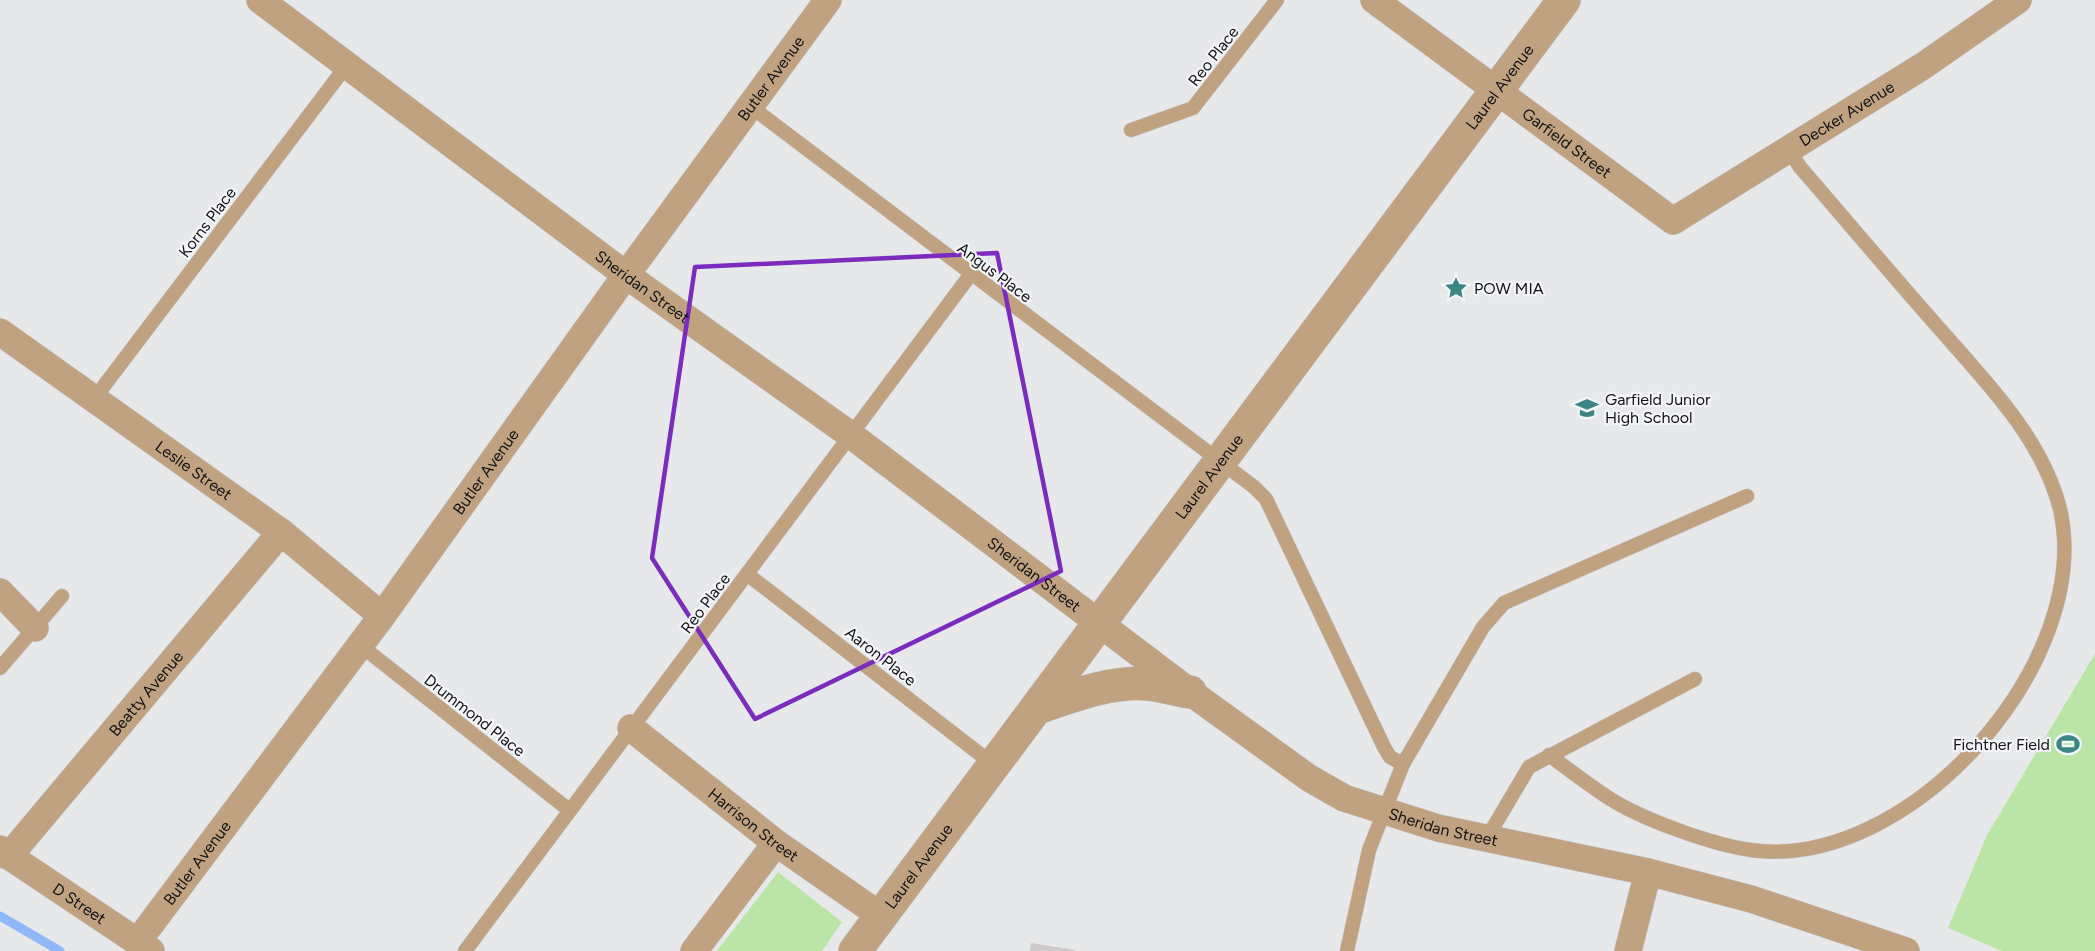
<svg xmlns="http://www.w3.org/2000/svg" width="2095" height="951" font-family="Figtree,sans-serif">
<rect width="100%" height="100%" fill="#e6e8ea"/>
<g fill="#bae5a7">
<path d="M2095 654V951H2002L1948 928 1987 835Z"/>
<path d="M778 872 842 922 822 951H717Z"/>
</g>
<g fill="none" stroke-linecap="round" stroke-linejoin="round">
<path stroke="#8fb8f8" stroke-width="9" d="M0 916 60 951"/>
</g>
<path fill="#cdcac9" d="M1031 943 1075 950V951H1030Z"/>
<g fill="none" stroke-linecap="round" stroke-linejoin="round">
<g stroke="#c4c6c8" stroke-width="15">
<g id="service">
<path d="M750 106 1254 487 1266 499 1384 747 1390 757 1403 764"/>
<path d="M1131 130 1193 108 1277 0"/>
<path d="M94 399 347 65"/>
<path d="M747 574 994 765"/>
<path d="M360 645 569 810"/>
<path d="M0 668 62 596"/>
<path d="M1549 755C1571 771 1593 789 1617 803 1650 822 1714 845 1751 850 1908 872 2095 663 2060 509 2041 434 1980 376 1931 319 1887 269 1844 218 1800 167L1788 149"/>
<path d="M1487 838 1529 767 1695 679"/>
<path d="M465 951 971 274"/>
<path d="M1347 951 1369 850 1403 764 1483 627 1504 603 1747 496"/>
</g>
</g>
<g stroke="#c4c6c8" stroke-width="28">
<g id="minor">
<path id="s1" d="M260 0 626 275 852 436 1190 692 1309 778 1344 798 1438 828 1648 872 1751 899 1906 951"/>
<path id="s2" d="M1374 0 1673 221 1923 66 2018 0"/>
<path id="s3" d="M0 332 281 532 382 616"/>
<path d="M0 592 35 628"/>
<path id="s4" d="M631 728 776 843 881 916"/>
<path id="s5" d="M0 849 9 856 281 532"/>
<path id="s6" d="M0 854 9 856 151 951"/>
<path id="s7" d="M138 941 382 616 626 275 828 0"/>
<path d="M694 951 776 843"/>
<path d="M1628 951 1648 872"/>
</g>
</g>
<g stroke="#c4c6c8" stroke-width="34">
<g id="tertiary">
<path d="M1037 708C1072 696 1110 681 1148 684 1162 685 1176 690 1190 692"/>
<path id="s8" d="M855 951 1564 0"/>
</g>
</g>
<use href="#service" stroke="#c0a281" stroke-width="14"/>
<use href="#minor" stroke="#c0a281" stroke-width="27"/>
<use href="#tertiary" stroke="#c0a281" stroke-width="33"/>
</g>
<path fill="none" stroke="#7b2cbf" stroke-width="4.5" stroke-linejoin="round" d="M997 253 1061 571 755 719 652 558 695 267Z"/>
<defs>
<g id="sight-bare" transform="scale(1.8)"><path d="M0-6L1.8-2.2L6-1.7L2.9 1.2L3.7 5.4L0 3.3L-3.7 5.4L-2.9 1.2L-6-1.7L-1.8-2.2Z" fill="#3d8584" stroke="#f3f5f8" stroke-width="2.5" paint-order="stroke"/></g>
<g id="school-bare" transform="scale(1.8)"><path d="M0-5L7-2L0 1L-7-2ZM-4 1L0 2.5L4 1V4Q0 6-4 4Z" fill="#3d8584" stroke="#f3f5f8" stroke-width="2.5" paint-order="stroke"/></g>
<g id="stadium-bare" transform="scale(1.8)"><path d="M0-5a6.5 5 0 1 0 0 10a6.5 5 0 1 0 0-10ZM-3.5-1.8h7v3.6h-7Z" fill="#3d8584" stroke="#f3f5f8" stroke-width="2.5" paint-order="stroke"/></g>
</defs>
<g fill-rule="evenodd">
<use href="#sight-bare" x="1456" y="288"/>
<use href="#school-bare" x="1587" y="408"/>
<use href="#stadium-bare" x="2068" y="744"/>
</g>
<g text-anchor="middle" stroke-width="4.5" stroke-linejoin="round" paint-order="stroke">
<g font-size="16" fill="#131314" stroke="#f3f5f8">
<text transform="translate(1213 56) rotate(-52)" y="6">Reo Place</text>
<text dy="6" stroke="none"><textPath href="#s7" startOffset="1070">Butler Avenue</textPath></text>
<text dy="6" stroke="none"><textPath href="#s8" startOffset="1078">Laurel Avenue</textPath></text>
<text dy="6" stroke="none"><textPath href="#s2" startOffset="576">Decker Avenue</textPath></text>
<text dy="6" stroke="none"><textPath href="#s2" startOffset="240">Garfield Street</textPath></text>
<text transform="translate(207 222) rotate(-53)" y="6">Korns Place</text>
<text transform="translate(995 272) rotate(37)" y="6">Angus Place</text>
<text dy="6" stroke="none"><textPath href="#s1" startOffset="478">Sheridan Street</textPath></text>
<text dy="6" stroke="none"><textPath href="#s3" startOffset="238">Leslie Street</textPath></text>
<text dy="6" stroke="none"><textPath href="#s7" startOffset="584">Butler Avenue</textPath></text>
<text dy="6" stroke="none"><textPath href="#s8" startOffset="592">Laurel Avenue</textPath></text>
<text dy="6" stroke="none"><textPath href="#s1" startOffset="964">Sheridan Street</textPath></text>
<text transform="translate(705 603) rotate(-53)" y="6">Reo Place</text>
<text transform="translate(881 656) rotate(38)" y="6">Aaron Place</text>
<text dy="6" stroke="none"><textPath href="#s5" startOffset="224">Beatty Avenue</textPath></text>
<text transform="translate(475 715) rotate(38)" y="6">Drummond Place</text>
<text dy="6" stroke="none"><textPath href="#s4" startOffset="156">Harrison Street</textPath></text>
<text dy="6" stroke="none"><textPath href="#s1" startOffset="1450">Sheridan Street</textPath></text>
<text dy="6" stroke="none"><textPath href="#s7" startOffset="98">Butler Avenue</textPath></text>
<text dy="6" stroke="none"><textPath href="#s8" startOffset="106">Laurel Avenue</textPath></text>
<text dy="6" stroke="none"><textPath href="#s6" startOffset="94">D Street</textPath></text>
</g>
<g font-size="16" fill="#131314" stroke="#f3f5f8" text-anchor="start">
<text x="1474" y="294">POW MIA</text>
<text x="1605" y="405">Garfield Junior<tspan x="1605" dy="18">High School</tspan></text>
<text x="2050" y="750" text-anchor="end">Fichtner Field</text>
</g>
</g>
</svg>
